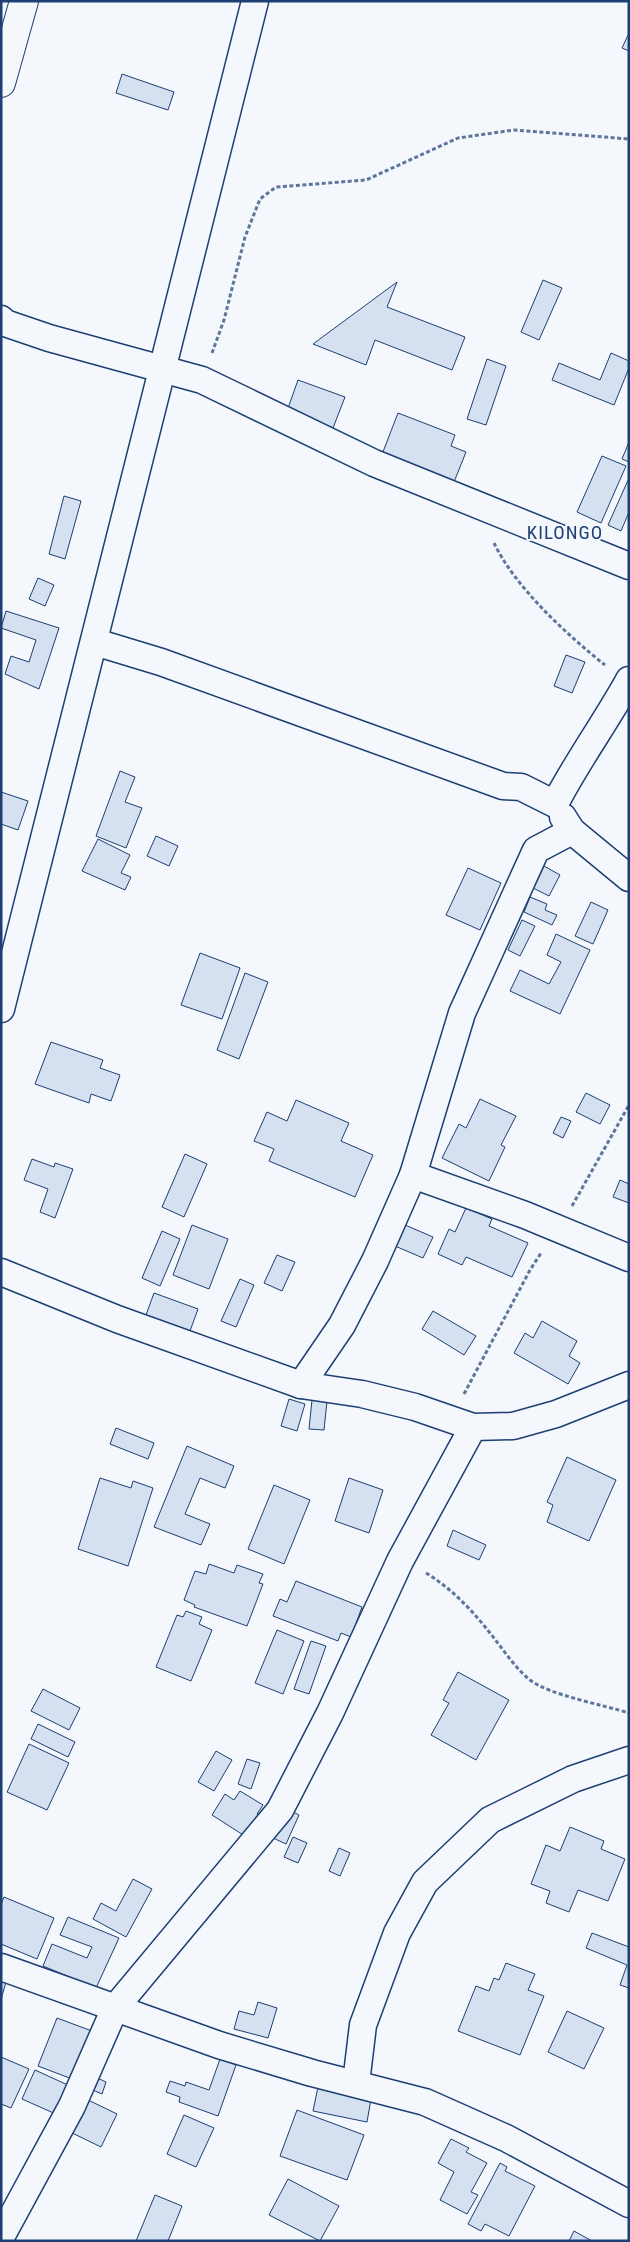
<svg xmlns="http://www.w3.org/2000/svg" width="630" height="2242" font-family="'Roboto Condensed',sans-serif">
<rect width="100%" height="100%" fill="#f4f7fb"/>
<g fill="#d5e0f0" stroke="#1d3f73">
<path d="M629 33V51L622 48Z"/>
<path d="M122 74 174 92 168 110 116 93Z"/>
<path d="M543 280 562 288 539 340 521 332Z"/>
<path d="M397 282 387 307 465 337 452 370 375 340 366 365 313 344Z"/>
<path d="M611 353 629 361V368L614 405 552 380 559 363 600 380Z"/>
<path d="M487 359 506 366 486 425 467 419Z"/>
<path d="M298 380 345 397 333 428 287 411Z"/>
<path d="M398 413 455 435 451 446 466 452 454 482 381 457Z"/>
<path d="M629 442V462L622 459Z"/>
<path d="M602 456 626 466 601 523 577 512Z"/>
<path d="M629 478V512L621 531 608 525Z"/>
<path d="M64 496 81 501 65 559 49 554Z"/>
<path d="M38 578 54 585 45 606 29 599Z"/>
<path d="M6 611 59 628 39 689 5 674 11 656 29 662 36 640 1 628Z"/>
<path d="M566 655 585 662 572 693 554 686Z"/>
<path d="M120 771 135 777 125 802 142 808 126 848 96 836Z"/>
<path d="M1 792 28 801 18 830 1 824Z"/>
<path d="M156 836 178 846 169 866 147 856Z"/>
<path d="M98 839 130 855 121 873 131 877 125 890 82 871Z"/>
<path d="M544 866 560 875 549 896 533 888Z"/>
<path d="M468 868 501 883 480 930 446 915Z"/>
<path d="M530 897 547 904 545 910 557 915 552 925 524 912Z"/>
<path d="M591 902 608 910 593 944 575 936Z"/>
<path d="M522 920 535 926 520 956 508 950Z"/>
<path d="M556 934 590 950 560 1014 510 991 520 970 549 984 561 962 547 955Z"/>
<path d="M200 953 240 968 222 1019 181 1005Z"/>
<path d="M245 973 268 982 239 1059 217 1050Z"/>
<path d="M51 1042 103 1060 100 1068 120 1075 111 1101 91 1094 89 1103 35 1084Z"/>
<path d="M586 1093 610 1105 600 1124 576 1112Z"/>
<path d="M480 1099 516 1116 501 1145 505 1147 489 1181 442 1158 459 1124 466 1128Z"/>
<path d="M296 1100 349 1123 341 1141 373 1155 355 1197 269 1161 274 1149 254 1141 267 1112 287 1121Z"/>
<path d="M561 1117 571 1121 563 1138 553 1133Z"/>
<path d="M185 1154 207 1164 184 1217 162 1207Z"/>
<path d="M32 1159 54 1167 55 1163 73 1169 55 1218 40 1212 48 1189 24 1180Z"/>
<path d="M620 1180 629 1184V1203L613 1197Z"/>
<path d="M466 1208 492 1219 489 1226 528 1243 512 1277 466 1257 462 1265 438 1254 449 1229 455 1232Z"/>
<path d="M192 1225 228 1239 209 1289 173 1275Z"/>
<path d="M405 1225 433 1237 423 1258 395 1246Z"/>
<path d="M162 1231 180 1239 160 1286 142 1278Z"/>
<path d="M277 1255 295 1262 282 1291 264 1283Z"/>
<path d="M240 1279 254 1285 236 1327 221 1321Z"/>
<path d="M154 1293 198 1309 190 1331 146 1315Z"/>
<path d="M433 1311 476 1336 464 1355 422 1329Z"/>
<path d="M542 1321 577 1341 569 1356 580 1363 568 1384 514 1353 525 1333 533 1338Z"/>
<path d="M289 1399 305 1404 297 1431 281 1426Z"/>
<path d="M312 1400 327 1401 324 1430 309 1429Z"/>
<path d="M116 1428 154 1443 148 1459 110 1444Z"/>
<path d="M187 1446 234 1466 225 1488 200 1478 185 1514 210 1524 201 1545 154 1527Z"/>
<path d="M567 1457 616 1480 589 1541 547 1522 553 1505 547 1502Z"/>
<path d="M100 1478 131 1488 133 1481 153 1488 128 1566 78 1549Z"/>
<path d="M349 1478 383 1490 369 1533 335 1521Z"/>
<path d="M274 1485 310 1500 284 1564 248 1549Z"/>
<path d="M453 1530 486 1545 479 1560 447 1546Z"/>
<path d="M209 1564 234 1573 237 1565 263 1574 259 1583 263 1584 247 1626 194 1607 195 1605 184 1600 195 1571 206 1574Z"/>
<path d="M296 1581 362 1607 351 1637 341 1633 338 1641 273 1616 280 1599 287 1602Z"/>
<path d="M186 1611 202 1617 199 1624 212 1630 191 1681 156 1667 177 1615 183 1617Z"/>
<path d="M277 1630 304 1641 283 1694 255 1683Z"/>
<path d="M311 1641 326 1646 309 1694 294 1689Z"/>
<path d="M458 1672 509 1700 476 1760 431 1735 449 1703 443 1700Z"/>
<path d="M43 1689 80 1708 69 1730 31 1711Z"/>
<path d="M38 1724 75 1742 68 1757 31 1739Z"/>
<path d="M29 1744 69 1763 47 1810 7 1792Z"/>
<path d="M216 1751 232 1760 214 1791 198 1782Z"/>
<path d="M247 1759 260 1763 251 1789 238 1784Z"/>
<path d="M240 1791 263 1805 257 1814 262 1817 248 1838 212 1815 225 1794 234 1800Z"/>
<path d="M287 1809 299 1815 286 1844 273 1838Z"/>
<path d="M570 1827 604 1841 601 1849 625 1859 608 1901 578 1890 569 1912 546 1903 550 1891 531 1884 546 1845 560 1851Z"/>
<path d="M293 1837 307 1843 298 1863 284 1857Z"/>
<path d="M339 1848 350 1853 340 1876 329 1871Z"/>
<path d="M133 1879 152 1889 126 1937 93 1919 101 1903 116 1911Z"/>
<path d="M4 1897 54 1918 37 1959 1 1944V1904Z"/>
<path d="M68 1917 119 1938 96 1988 43 1966 52 1944 87 1958 92 1947 60 1935Z"/>
<path d="M592 1933 629 1947V1988L620 1985 627 1965 586 1948Z"/>
<path d="M506 1963 535 1974 528 1990 544 1996 520 2055 458 2031 476 1986 489 1991 494 1978 499 1980Z"/>
<path d="M1 1976 7 1978 1 2000Z"/>
<path d="M258 2002 277 2008 268 2038 234 2029 239 2011 254 2015Z"/>
<path d="M567 2011 604 2028 584 2069 548 2052Z"/>
<path d="M57 2018 92 2031 72 2079 38 2066Z"/>
<path d="M1 2057 29 2069 11 2108 1 2104Z"/>
<path d="M220 2059 236 2065 218 2116 179 2102 180 2097 166 2092 170 2081 185 2086 186 2082 209 2090Z"/>
<path d="M35 2070 70 2086 58 2115 22 2099Z"/>
<path d="M93 2076 106 2082 102 2094 88 2088Z"/>
<path d="M318 2087 371 2099 367 2122 313 2111Z"/>
<path d="M82 2097 117 2114 101 2147 66 2130Z"/>
<path d="M297 2110 364 2135 347 2180 280 2156Z"/>
<path d="M184 2115 214 2128 196 2167 167 2154Z"/>
<path d="M451 2139 469 2148 466 2152 487 2163 471 2192 478 2195 467 2214 440 2200 454 2172 438 2163Z"/>
<path d="M500 2163 507 2167 505 2171 535 2186 509 2236 485 2224 481 2231 468 2224Z"/>
<path d="M288 2179 339 2206 320 2241 269 2215Z"/>
<path d="M155 2195 182 2206 168 2241H136Z"/>
<path d="M574 2231 592 2241H569Z"/>
</g>
<g fill="none" stroke-linecap="round" stroke-linejoin="round">
<g stroke="#1d3f73" stroke-width="29">
<g id="street">
<path d="M1 319 5 323 49 338 202 380 374 463 629 566"/>
<path d="M95 642 161 662 503 786 521 787 555 804C577 761 606 722 629 680"/>
<path d="M563 817 572 831 629 878"/>
<path d="M1 1009 255 1"/>
<path d="M413 1175 525 1215 629 1258"/>
<path d="M1 1272 117 1319 301 1385 362 1394 415 1407 473 1427 513 1426 556 1414 629 1385"/>
<path d="M301 1385 342 1325 375 1261 413 1175 462 1013 536 850 572 831"/>
<path d="M1 1967 219 2045 312 2073 425 2102 506 2138 629 2204"/>
<path d="M356 2083 363 2025 397 1933 425 1882 490 1820 573 1779 629 1760"/>
<path d="M1 2237 72 2106 115 2008 280 1810 330 1713 400 1561 473 1427"/>
</g>
</g>
<g stroke="#1d3f73" stroke-width="30">
<path id="highway" d="M1 83 24 1"/>
</g>
<g stroke="#5e769c" stroke-width="3" stroke-dasharray="4 2.5" stroke-linecap="butt">
<path d="M212 353 224 320 245 237 260 199 276 187 366 180 458 138 514 130 629 139"/>
<path d="M494 543C515 587 567 635 605 665"/>
<path d="M572 1206 629 1105"/>
<path d="M464 1394 530 1270 541 1253"/>
<path d="M426 1573C451 1588 472 1610 490 1633 503 1649 514 1667 530 1680 549 1695 604 1705 629 1713"/>
</g>
<use href="#street" stroke="#f4f7fb" stroke-width="26"/>
<use href="#highway" stroke="#f4f7fb" stroke-width="28"/>
</g>
<g text-anchor="middle" stroke-width="4" stroke-linejoin="round" paint-order="stroke">
<g font-size="19" letter-spacing="1" fill="#1d3f73" stroke="#f4f7fb">
<text x="565" y="539">KILONGO</text>
</g>
</g>
<rect width="630" height="2242" fill="none" stroke="#1d3f73" stroke-width="5"/>
</svg>
